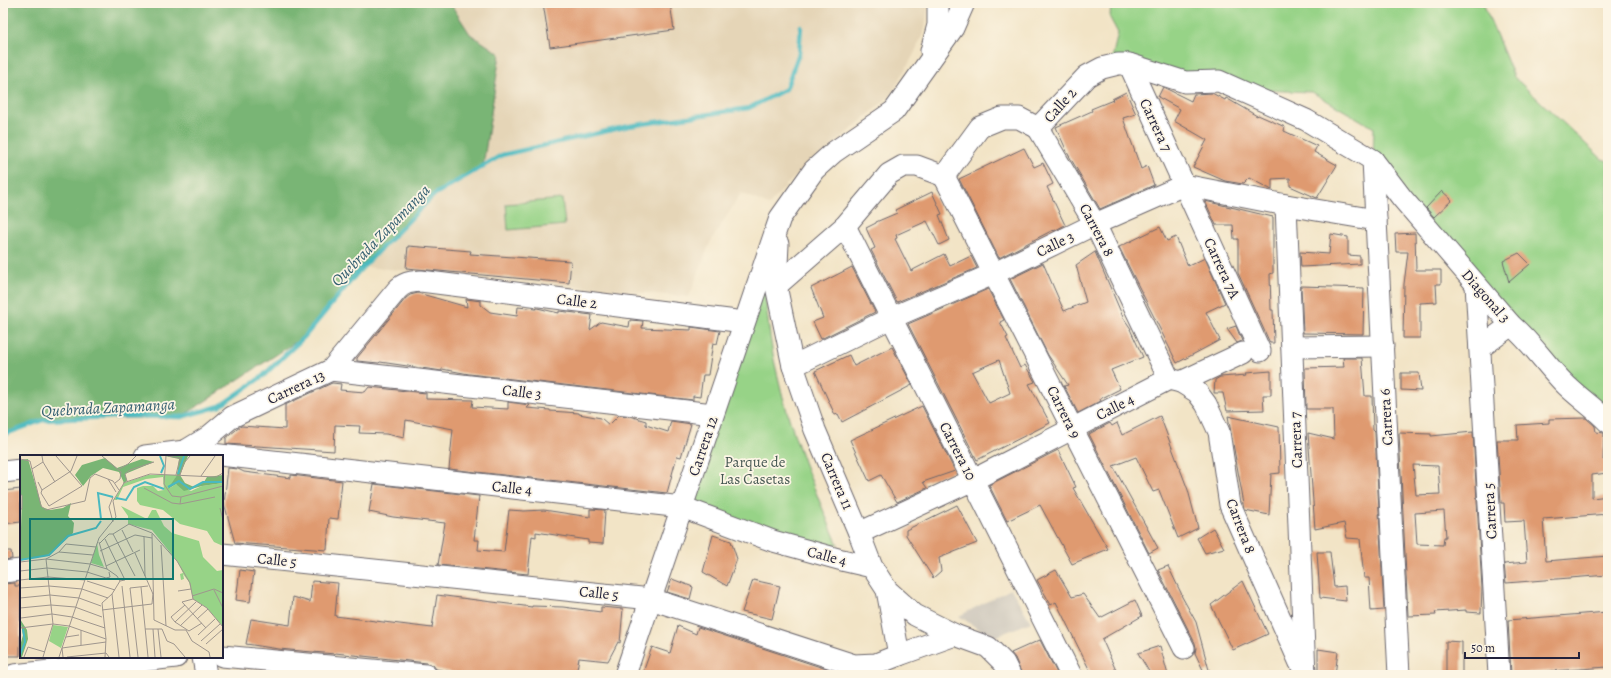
<svg xmlns="http://www.w3.org/2000/svg" width="1611" height="678" font-family="Alegreya,serif">
<rect width="100%" height="100%" fill="#fcf5e5"/>
<filter id="ink" filterUnits="userSpaceOnUse"><feTurbulence type="fractalNoise" baseFrequency=".025" numOctaves="2"/><feDisplacementMap in="SourceGraphic" scale="8" xChannelSelector="R" yChannelSelector="G"/><feConvolveMatrix kernelMatrix="1 2 1 2 8 2 1 2 1" color-interpolation-filters="sRGB"/></filter>
<filter id="wash" filterUnits="userSpaceOnUse"><feTurbulence type="fractalNoise" baseFrequency=".012" numOctaves="4" result="noise"/><feDisplacementMap in="SourceGraphic" scale="16" xChannelSelector="R" yChannelSelector="G"/><feGaussianBlur stdDeviation="0.9" result="paint"/><feColorMatrix in="noise" values="0 0 0 0 0 0 0 0 0 0 0 0 0 0 0 0 0 1.4 0 .05"/><feComposite in="paint" operator="in"/></filter>
<g filter="url(#wash)">
<rect width="100%" height="100%" fill="#f2e4c6"/>
<path fill="#e5d5b7" d="M245 3H927L928 5 925 29 914 54 890 96 788 183 769 205 741 193 710 243 689 297 345 265Z"/>
<path fill="#c9c3b8" d="M1011 589 1031 622 992 638 959 616Z"/>
<g fill="#97d387" stroke="#5c7a61">
<path d="M1111 3H1308L1317 8 1320 3H1483L1514 77 1602 159 1608 161V428L1373 160 1374 128 1312 92 1206 88 1111 63 1118 33 1110 18Z"/>
<path d="M562 199 565 225 508 230 506 204Z"/>
<path d="M763 276C767 308 769 341 777 373 790 432 814 489 838 545 789 541 742 521 695 505L710 443Z"/>
</g>
<path fill="#79b574" stroke="#4e6c58" d="M3 3H450L470 34 500 54 483 166 435 194 358 272 305 336 181 417 43 420 3 435Z"/>
<g fill="none" stroke-linecap="round" stroke-linejoin="round">
<path stroke="#4ab9c0" stroke-width="4.5" d="M3 435 43 420 135 416 181 417 220 406 263 376 305 336 358 272 435 194 502 155 629 126 749 108 786 89 799 53 801 26"/>
</g>
<g id="blocks">
<g fill="#df9a70" fill-rule="evenodd">
<path d="M543 3H645V5L670 3 674 30 550 47Z"/>
<path d="M1163 87 1191 101 1194 94 1212 93 1225 100 1226 98 1257 116 1258 115 1285 127 1284 131 1317 146 1314 152 1337 165 1317 198 1290 186V178L1272 179V190L1249 178 1243 184 1225 181 1193 167 1207 140 1174 121 1180 109 1158 97Z"/>
<path d="M1126 92 1136 114 1123 118 1141 169 1147 166 1154 185 1100 209 1068 154 1056 127 1092 111 1091 109 1113 100 1112 99Z"/>
<path d="M1024 148 1034 167 1043 163 1053 184 1047 187 1065 225 1054 231 1053 230 999 258 959 179Z"/>
<path d="M1442 191 1452 200 1434 217 1426 208Z"/>
<path d="M932 192 942 214 939 215 949 240 939 245 927 221 896 235 897 238 895 239 911 271 944 254 950 266 971 256 977 268 897 302 871 250 875 248 866 228 876 223V222L897 213 895 210Z"/>
<path d="M1205 201 1273 217V273L1270 274 1271 310H1273L1274 343H1270L1238 273V239H1234L1233 225H1216Z"/>
<path d="M1160 227 1167 241 1176 237 1188 266 1205 258 1225 303 1206 312 1220 340 1177 363 1119 247Z"/>
<path d="M1415 233 1416 270H1441V284H1436L1437 302 1420 303V338H1403L1404 284 1408 252H1396L1395 234Z"/>
<path d="M1331 234 1348 237V255L1360 256V264L1301 267 1300 252 1329 254Z"/>
<path d="M408 246 471 251 470 254 571 261 569 283 406 268Z"/>
<path d="M1095 252 1123 317 1131 329H1130L1143 357 1111 370 1120 389 1100 399 1101 401 1078 413 1064 386 1068 385 1048 355 1010 279 1043 263 1064 311 1086 302 1076 265Z"/>
<path d="M1519 253 1530 264 1509 282 1503 261Z"/>
<path d="M852 267 875 312 821 339 813 322 823 318 811 288Z"/>
<path d="M1301 286 1364 288 1363 334 1303 333Z"/>
<path d="M988 289 1004 320 1000 322 1008 337 1006 338 1020 368 1025 365 1034 380 1035 382 1029 384 1050 423 977 460 908 324ZM999 360 1010 393 989 403 972 372Z"/>
<path d="M418 293 467 307 466 299 481 301V305L490 312 517 316 518 307 536 309 537 308 559 313V311L592 315 590 330 601 322 629 327 630 320 643 321 642 328 691 330V327L720 331 717 344 713 343 708 375H703L700 397 693 396V400L469 374 442 369V371L380 362 379 363 357 361V358L406 298 410 295Z"/>
<path d="M1236 326 1242 341 1237 343 1227 329Z"/>
<path d="M892 347 912 385 842 422 838 414 835 415 815 371 849 355 854 366Z"/>
<path d="M1343 358H1362L1365 396H1372L1373 430 1375 432 1384 610 1371 611 1369 578H1364L1360 539 1347 538 1344 523 1315 529 1308 433 1334 439 1333 409H1306L1305 368 1344 367Z"/>
<path d="M1271 371V395H1263L1264 410 1227 411 1223 393H1214L1215 380 1220 377 1247 375 1246 373Z"/>
<path d="M1401 373H1419L1421 391 1401 390Z"/>
<path d="M332 383 341 384 340 390 365 392 369 387 426 393V399L473 400 472 407 508 409V402L530 405 527 408 550 410V411L579 413V414L601 418 609 425 619 415 629 416 646 421V425L668 432 671 421 691 424 681 457 677 456 667 493 449 469 453 429 406 420 404 438 386 434 359 433 360 426 335 425 334 451 226 444V438L241 426 285 429V405Z"/>
<path d="M922 406 955 471 923 482 927 488 897 502 881 475 869 481 850 440Z"/>
<path d="M1160 416 1188 490 1198 528 1178 538 1159 490 1153 492 1136 457 1113 466 1158 548 1149 553 1089 434 1110 423 1112 426 1117 423 1122 435Z"/>
<path d="M1228 416 1279 427 1280 473 1271 474 1269 515 1245 510Z"/>
<path d="M1586 418 1595 426 1596 432 1604 433 1603 460H1606L1607 473 1592 475V498L1608 496V514L1543 519 1546 561 1608 556V575L1506 583 1504 564 1527 562 1524 521 1505 522 1504 503H1501L1497 440H1518L1517 425 1549 423V419Z"/>
<path d="M1473 432 1482 588 1481 613 1466 612V610L1435 612 1436 615 1408 616 1399 433 1431 434V436ZM1413 465 1438 466 1440 494 1416 495ZM1444 511 1446 537H1444L1443 545 1417 544 1415 513Z"/>
<path d="M1058 450 1076 487 1073 488 1108 549 1072 564 1040 505 1007 521 989 485Z"/>
<path d="M228 468 238 469 244 472 291 478V475L342 481 338 519 329 518 327 550 235 543 224 503Z"/>
<path d="M374 484 479 496 474 540H479L478 550 504 552 509 510 524 511 544 510 590 517V509L605 510 603 544 588 543V540L536 532V537L532 536 528 574 438 565 445 523 393 517 369 512Z"/>
<path d="M21 489V522L3 524V491Z"/>
<path d="M957 505 977 543 939 558 941 571 933 578 906 535V530Z"/>
<path d="M1213 528 1224 548 1205 553 1197 538Z"/>
<path d="M713 535 731 541 737 559 727 586 703 572Z"/>
<path d="M3 551H11L12 559 3 560Z"/>
<path d="M1317 552H1330L1334 587 1345 586 1346 601 1320 598Z"/>
<path d="M1168 566 1182 595H1181L1196 622 1209 670 1204 672 1195 653 1196 648 1195 643 1158 570Z"/>
<path d="M240 570 254 572 250 602 236 600Z"/>
<path d="M1056 570 1072 597 1083 594 1100 618 1135 600 1142 616 1102 639 1118 675H1092L1056 602 1051 605 1037 580Z"/>
<path d="M672 579 693 587 690 599 667 592Z"/>
<path d="M753 580 780 586 772 619 742 612Z"/>
<path d="M312 581 338 583 335 616 432 628 437 595 532 607V606L563 607 601 612V607L623 609 620 643 618 642 608 661 579 658 576 675H502L483 673V675H466L436 669 433 665 427 663 335 653V654L279 649 246 644 251 619 290 625 293 597 310 602Z"/>
<path d="M1243 581 1268 634 1233 650 1211 605Z"/>
<path d="M15 583V586H21L20 656H3V584Z"/>
<path d="M1608 612V667L1511 674 1508 620Z"/>
<path d="M678 626 696 634 698 627 845 675H642L652 647 670 653Z"/>
<path d="M1040 640 1058 675H1022L1015 658 1011 653Z"/>
<path d="M1446 641 1462 642V675H1446Z"/>
<path d="M1160 646 1168 675H1151L1138 653Z"/>
<path d="M1318 649 1338 652 1335 675H1318Z"/>
</g>
</g>
</g>
<g filter="url(#ink)">
<use href="#blocks" fill-opacity="0" stroke="#6b666c" stroke-width="1"/>
<g fill="none" stroke-linecap="round" stroke-linejoin="round">
<g stroke="#6b666c" stroke-width="23">
<g id="minor">
<path d="M931 51 938 25V3"/>
<path d="M1129 64 1260 351"/>
<path d="M1038 128 1087 76 1102 68 1118 64H1129L1185 82 1219 81 1306 120 1373 160 1402 198 1511 325C1531 342 1544 362 1562 381 1576 396 1594 407 1608 422"/>
<path d="M1038 128 1095 224 1169 379"/>
<path d="M1373 160 1399 675"/>
<path d="M944 176 1184 648"/>
<path d="M944 176 980 127 1002 118H1019L1038 128"/>
<path d="M1286 205 1305 675"/>
<path d="M845 226 1071 675"/>
<path d="M778 244 776 286 793 366 815 430 859 533 872 567 887 590 915 615 955 635 988 647 1004 663 1010 675"/>
<path d="M1476 285 1499 675"/>
<path d="M776 286 845 226 889 174 903 166H917L944 176"/>
<path d="M1292 347 1383 346"/>
<path d="M1480 348 1511 325"/>
<path d="M793 366 891 318 993 274 1095 224 1184 185 1286 205 1376 220"/>
<path d="M331 370 713 414"/>
<path d="M1181 382 1197 392 1206 404 1219 432 1230 505 1300 663"/>
<path d="M185 455V451L208 437 232 417 331 370 397 290C404 282 411 282 421 281L744 322"/>
<path d="M145 456 185 451 682 507 773 541 842 560 872 567"/>
<path d="M3 472 21 470"/>
<path d="M859 533 973 480 1169 379 1181 382 1243 353"/>
<path d="M222 554 651 599 854 665 876 664 899 655 887 590"/>
<path d="M3 572 21 570"/>
<path d="M899 655 955 635"/>
<path d="M222 656 426 675"/>
<path d="M203 657 206 675"/>
<path d="M14 675 176 657"/>
<path d="M625 675 780 218 814 170 834 152 894 111 953 28 964 3"/>
</g>
</g>
<use href="#minor" stroke="#fff" stroke-width="21"/>
</g>
</g>
<g text-anchor="middle" stroke-width="3.5" stroke-linejoin="round" paint-order="stroke">
<g font-size="15" fill="#22223b" stroke="#fcf5e5">
<text transform="translate(1060 105) rotate(-48)" y="5">Calle 2</text>
<text transform="translate(1156 125) rotate(65)" y="5">Carrera 7</text>
<text transform="translate(1097 230) rotate(62)" y="5">Carrera 8</text>
<text transform="translate(1055 244) rotate(-26)" y="5">Calle 3</text>
<text transform="translate(1222 268) rotate(65)" y="5">Carrera 7A</text>
<text transform="translate(1486 296) rotate(49)" y="5">Diagonal 3</text>
<text transform="translate(577 301) rotate(7)" y="5">Calle 2</text>
<text transform="translate(296 387) rotate(-25)" y="5">Carrera 13</text>
<text transform="translate(522 392) rotate(7)" y="5">Calle 3</text>
<text transform="translate(1115 407) rotate(-27)" y="5">Calle 4</text>
<text transform="translate(1064 412) rotate(63)" y="5">Carrera 9</text>
<text transform="translate(1386 417) rotate(-93)" y="5">Carrera 6</text>
<text transform="translate(1296 440) rotate(-92)" y="5">Carrera 7</text>
<text transform="translate(703 446) rotate(-71)" y="5">Carrera 12</text>
<text transform="translate(958 451) rotate(63)" y="5">Carrera 10</text>
<text transform="translate(837 481) rotate(67)" y="5">Carrera 11</text>
<text transform="translate(512 488) rotate(6)" y="5">Calle 4</text>
<text transform="translate(1490 511) rotate(-93)" y="5">Carrera 5</text>
<text transform="translate(1241 526) rotate(69)" y="5">Carrera 8</text>
<text transform="translate(827 556) rotate(15)" y="5">Calle 4</text>
<text transform="translate(277 560) rotate(6)" y="5">Calle 5</text>
<text transform="translate(599 593) rotate(6)" y="5">Calle 5</text>
</g>
<g font-size="15" fill="#455752" stroke="#fcf5e5">
<text x="755" y="467">Parque de<tspan x="755" dy="17">Las Casetas</tspan></text>
</g>
<g font-size="16" font-style="italic" fill="#325e70" stroke="#fcf5e5">
<text transform="translate(380 235) rotate(-46)" y="6">Quebrada Zapamanga</text>
<text transform="translate(108 407) rotate(-3)" y="6">Quebrada Zapamanga</text>
</g>
</g>
<g transform="translate(20 455)">
<rect width="203" height="203" fill="#f2e4c6"/>
<path d="M128 20H157L150 33 156 29 171 36 182 31 203 28V91L194 87 187 76 160 69 143 55 120 50 117 46V33L123 31H133L138 36 144 35 143 22 126 24 103 32 97 45H94L104 28ZM101 51 127 64 132 55H136L144 71 152 78 179 86 183 102 197 116 203 115V172L187 153 173 144 169 127 163 119 164 124 161 125 160 119 163 118 157 106 132 75 108 69V61ZM77 88 79 100 84 112 71 108ZM33 170 48 172 41 193 29 186Z" fill="#97d387"/>
<path d="M145 1H168L160 20 165 28 174 32 184 27 187 22 203 20V28L182 31 164 36 156 29 148 34 157 20 159 4ZM85 3 97 13 122 4 134 7 105 19 107 26 104 28 99 17 83 13 71 21 63 31 55 20 62 10ZM8 4 22 52 30 55 43 53 51 48 48 61 54 68 53 78 37 93 26 101 0 105 2 40H0V5ZM0 164 7 175 8 184 2 202H0V191L3 180Z" fill="#79b574"/>
<path fill="none" stroke="#4ab9c0" stroke-width="2" d="M140 1 144 11 141 18M158 19 164 1M148 32 159 26 170 34 183 27H203M96 43 106 45 114 32 125 27 144 34M81 64 78 38 93 42M0 105 29 100 48 81 76 73 81 66M0 200 5 187 3 174"/>
<path fill="none" stroke="#9f968e" stroke-width="1" d="M22 1 23 7 35 27M82 1 101 17 100 24 95 28M146 1 144 29 152 41 161 42 203 31M148 1 160 3 156 20M0 4 10 6 21 51 26 55 65 46 70 23 75 19 93 26 99 35M12 14 23 7M99 14 108 9 116 1M160 20 164 8 170 1M181 21 195 1M88 24 96 37M107 26 105 19 110 15 134 7M18 27 22 35 21 38 29 51 62 31 36 1M103 28 130 19 196 22 203 18M124 33 152 48 160 49 161 42M22 35 51 16 57 1M0 40H2V54H0M160 49 195 42M200 53 203 65M93 67 89 52 93 42M102 75 113 97M93 79 115 121M132 79 134 165 155 175H166L172 186 189 197 190 202M124 82 125 121M85 84 105 125 100 126M79 87 87 114 97 121 100 126 92 139 82 148 86 184 85 202M79 89 89 79H93L109 69 132 78 157 106 170 128 173 144 187 153 203 172M141 90 146 171M80 96 115 80 132 83M39 97 73 100M115 98 133 139M0 107 26 104 70 109 87 114M86 111 120 95M0 116 27 113 67 117 86 123 90 122 89 117M0 125 28 122 65 125M67 126 95 135M102 131 110 202M121 132 128 202M0 133 29 131 62 134 88 143M194 135 203 153M158 136 171 134M92 139 99 202M172 141 194 134 203 138M0 143 30 140 59 143 81 151M173 144 162 147 186 173M165 150 151 162 155 167 169 176 182 168M0 153 31 150 55 152 82 162M82 155 132 149 133 138M1 163 32 159 52 162 85 173M177 164 188 154M155 167 176 147M160 171 182 150M0 173 33 169 49 171 86 184M125 174H142L147 186 154 189 165 202M133 174 135 202M138 174 141 202M178 180 195 164M46 182 59 180M181 186 200 169M186 189 203 174M61 190V175M4 202 8 192 25 197M23 202 33 169 26 104 39 97 46 89 76 92M39 202 79 83 96 62 93 46 104 28M43 202 42 193 86 187M47 202 86 198 89 202M118 202 110 133 128 131"/>
<path fill="#0f766e" fill-opacity="0.15" stroke="#0f766e" stroke-width="2" d="M10 64H153V124H10Z"/>
<rect width="203" height="203" fill="none" stroke="#22223b" stroke-width="2"/>
</g>
<rect width="1611" height="678" fill="none" stroke="#fcf5e5" stroke-width="16"/>
<path d="M1465 652v6h114v-6" fill="none" stroke="#22223b" stroke-width="2"/>
<text x="1471" y="652" font-size="12" fill="#22223b" stroke="#fcf5e5" stroke-width="3" paint-order="stroke">50 m</text>
</svg>
